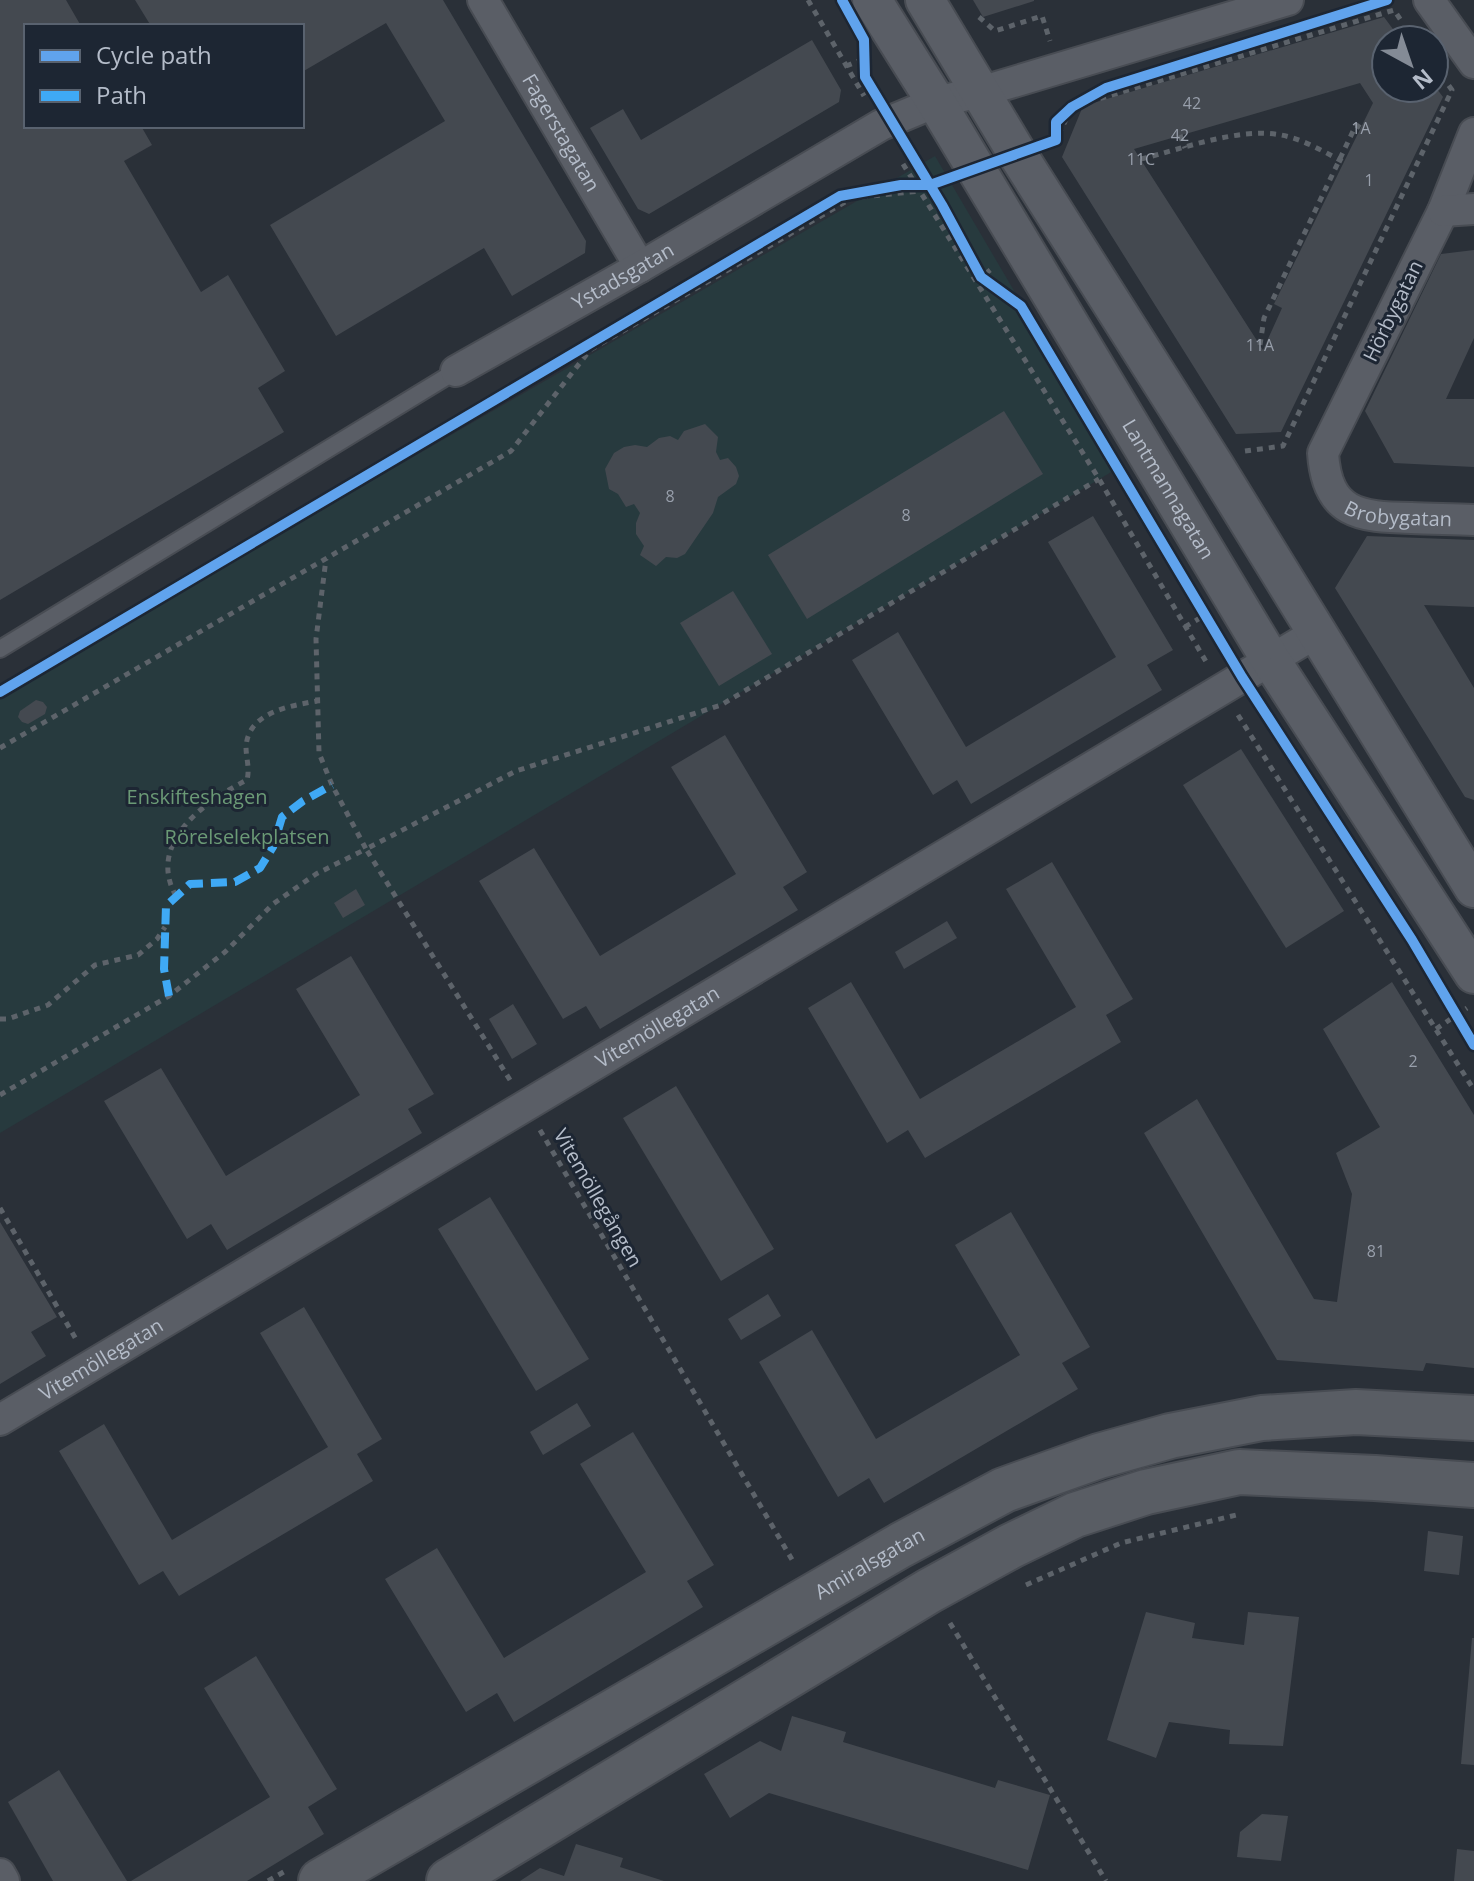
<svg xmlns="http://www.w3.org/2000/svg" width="1474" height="1881" font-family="'Open Sans',sans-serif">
<rect width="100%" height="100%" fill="#2a3038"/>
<path fill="#273a3e" d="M935 156 1118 468 0 1133V695Z"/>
<g fill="#444950" fill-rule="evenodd">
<path d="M0 0H66L81 26H26V126H141L152 145 124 161 201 292 228 275 285 371 258 388 284 432 0 600Z"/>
<path d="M135 0H443L586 241 585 253 512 296 484 248 336 336 270 225 445 121 386 23 302 72V26H151Z"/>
<path d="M973 0H1034V1L983 17Z"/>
<path d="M1384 17 1401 40H1386V88H1434V85L1443 97 1281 432 1236 434 1062 157 1083 106ZM1360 83 1373 103 1274 304 1282 308 1263 350 1134 149Z"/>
<path d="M812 40 841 90 839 102 649 214 638 209 590 128 623 109 641 140Z"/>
<path d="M1474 250V338L1446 399H1474V467L1394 463 1365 411 1441 254Z"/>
<path d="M1004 411 1043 474 807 619 768 555Z"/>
<path d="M705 424 718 437 716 452 720 460 728 458 736 467 739 476 736 484 718 497 713 513 685 554 677 558 666 557 656 566 640 555 644 546 636 534V523L640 513 634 504 626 507 618 494 609 489 605 469 614 453 624 447 635 445 647 447 659 438 670 436 678 440 684 431Z"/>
<path d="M1093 516 1173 650 1147 665 1162 690 971 804 957 780 933 795 852 660 898 632 966 747 1116 657 1048 542Z"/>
<path d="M1367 536 1474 540V607L1424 605 1474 688V800L1465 797 1335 588Z"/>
<path d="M733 591 772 654 719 686 680 623Z"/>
<path d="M36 700 43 702 47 707 45 714 28 724 22 722 18 717 20 711Z"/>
<path d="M725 735 807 872 783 887 798 910 600 1029 586 1006 563 1019 479 881 534 848 600 956 736 874 671 767Z"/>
<path d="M1241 749 1344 911 1286 948 1183 785Z"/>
<path d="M1052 862 1133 999 1106 1015 1121 1042 925 1158 908 1130 887 1143 808 1008 851 982 920 1099 1076 1007 1006 889Z"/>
<path d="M356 889 365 905 343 918 334 903Z"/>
<path d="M947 921 957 938 904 969 895 952Z"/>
<path d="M351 956 434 1094 408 1109 422 1133 227 1250 211 1224 187 1239 104 1101 161 1068 226 1176 360 1095 296 989Z"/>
<path d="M1392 982 1474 1115V1368L1426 1363 1423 1371 1277 1360 1144 1133 1197 1099 1314 1299 1337 1302 1352 1194 1336 1153 1380 1127 1323 1029Z"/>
<path d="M513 1004 537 1044 512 1059 489 1019Z"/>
<path d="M676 1086 774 1249 721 1281 623 1118Z"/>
<path d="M490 1197 589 1359 536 1391 438 1229Z"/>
<path d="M1011 1212 1090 1347 1062 1363 1078 1389 884 1503 869 1478 838 1497 759 1362 812 1330 876 1439 1020 1355 955 1245Z"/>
<path d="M0 1222 57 1317 31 1332 46 1356 0 1384Z"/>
<path d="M768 1294 781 1316 741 1340 728 1319Z"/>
<path d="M304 1307 382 1439 357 1454 373 1481 179 1596 163 1571 139 1585 59 1451 104 1424 172 1540 328 1447 260 1333Z"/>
<path d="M577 1403 591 1426 543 1455 530 1432Z"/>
<path d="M633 1432 714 1565 687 1581 703 1607 514 1722 497 1693 466 1712 385 1579 437 1548 504 1658 646 1572 580 1464Z"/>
<path d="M1428 1531 1463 1536 1459 1575 1424 1571Z"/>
<path d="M1146 1612 1195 1623 1192 1638 1244 1645 1248 1612 1299 1617 1283 1746 1229 1744 1230 1730 1169 1722 1156 1758 1107 1740Z"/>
<path d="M1472 1638H1474V1765L1461 1764Z"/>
<path d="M256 1656 337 1789 308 1807 324 1834 247 1881H131L270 1797 204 1688Z"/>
<path d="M792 1716 846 1732 843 1742 995 1788 998 1780 1050 1795 1028 1870 769 1793 730 1818 704 1774 760 1741 781 1751Z"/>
<path d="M59 1770 127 1881H53L8 1802Z"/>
<path d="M1262 1814 1288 1816 1281 1861 1237 1857 1240 1832Z"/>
<path d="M576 1844 623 1858 620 1867 664 1881H520L540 1868 564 1876Z"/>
<path d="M1457 1849 1474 1851V1881H1454Z"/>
</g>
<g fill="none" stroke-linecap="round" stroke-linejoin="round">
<g stroke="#484c53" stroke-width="20">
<path id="service" d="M0 649 456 371"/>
</g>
<g stroke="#484c53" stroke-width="34">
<g id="minor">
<path id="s1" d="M483 0 640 267"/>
<path d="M1429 0 1474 63"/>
<path id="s2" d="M1474 133 1443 211 1323 453C1327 514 1359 517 1411 518 1432 519 1453 519 1474 520"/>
<path d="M1443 211 1474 209"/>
<path id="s3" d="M456 371 640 267 881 125 936 102 980 92 1288 0"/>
<path id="s4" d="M0 1420 1316 633"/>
<path d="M0 1874 4 1881"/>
</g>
</g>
<g stroke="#484c53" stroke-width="42">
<g id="tertiary">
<path id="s5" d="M872 0 936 102 1270 659 1474 974"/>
<path d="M925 0 1018 155 1214 465 1474 888"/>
</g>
</g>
<g stroke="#484c53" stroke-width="48">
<g id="secondary">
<path id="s6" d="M321 1881 901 1545 1004 1490 1099 1456 1170 1436 1262 1418 1356 1412 1474 1418"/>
<path d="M449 1881 929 1591 1011 1546 1075 1515 1146 1492 1239 1472 1375 1478 1474 1485"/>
</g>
</g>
<g stroke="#5d636a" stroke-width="5" stroke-dasharray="6 6" stroke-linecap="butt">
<path d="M808 0 864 96"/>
<path d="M979 17 995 31 1042 16 1050 41"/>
<path d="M846 66 864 59"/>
<path d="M1180 135 1185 148"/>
<path d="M1056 146V140L1072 107 1394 10 1402 22"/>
<path d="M1141 159C1182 149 1239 127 1281 135 1303 139 1324 152 1344 162"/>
<path d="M903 164 1099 479 1208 665"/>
<path d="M976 281 994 267"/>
<path d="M1260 345 1264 318 1356 125 1361 128"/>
<path d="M1245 451 1283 446 1452 90 1447 83"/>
<path d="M1185 627 1205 615"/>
<path d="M1238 715 1474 1090"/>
<path d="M0 748 511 451 590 350 852 198 920 191"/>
<path d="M176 896C146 843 205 801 247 780 250 768 246 758 246 747 248 712 290 706 317 701"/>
<path d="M0 1019H8L48 1005 95 965 138 955 157 939 165 927"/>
<path d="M1436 1029 1467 1008"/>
<path d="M510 1080 366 849 516 771 721 705 1099 479"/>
<path d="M0 1095 169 996 225 952 273 904 316 874 366 849 332 785 319 753 316 639 326 559"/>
<path d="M540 1130 794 1563"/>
<path d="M0 1208 77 1341"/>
<path d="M1026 1585 1121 1543 1236 1515"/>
<path d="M950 1623 1106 1881"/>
<path d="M268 1881 287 1870"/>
</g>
<use href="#service" stroke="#5a5e66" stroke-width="16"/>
<use href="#minor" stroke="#5a5e66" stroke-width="30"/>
<use href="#tertiary" stroke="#5a5e66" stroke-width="38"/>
<use href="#secondary" stroke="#595d64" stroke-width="44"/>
<path stroke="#3fa9f5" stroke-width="8" stroke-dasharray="16 8" stroke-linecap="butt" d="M169 996 164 969 166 906 190 884 235 882 260 868 273 847 282 817 303 801 332 785"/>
<g stroke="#1d2633" stroke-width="15">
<g id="cycleway">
<path d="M842 0 864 40 865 77 942 205 981 277 1021 306 1242 677 1412 940 1474 1045"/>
<path d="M0 692 840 196 901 185H930L1056 140V122L1072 107 1106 88 1387 0"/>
</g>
</g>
<use href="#cycleway" stroke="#60a3ed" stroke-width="10"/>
</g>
<g text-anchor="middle" stroke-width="6" stroke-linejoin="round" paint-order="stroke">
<g font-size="16" fill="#989fab">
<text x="1192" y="109">42</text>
<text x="1361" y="134">1A</text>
<text x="1180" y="141">42</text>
<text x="1141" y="165">11C</text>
<text x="1369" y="186">1</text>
<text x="1260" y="351">11A</text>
<text x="670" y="502">8</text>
<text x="906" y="521">8</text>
<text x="1413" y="1067">2</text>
<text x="1376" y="1257">81</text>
</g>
<g font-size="20" fill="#b4bcc9" stroke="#1d2633">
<text dy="7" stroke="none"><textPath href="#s1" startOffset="154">Fagerstagatan</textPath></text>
<text dy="7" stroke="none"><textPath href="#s3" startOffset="192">Ystadsgatan</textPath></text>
<text transform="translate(1393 311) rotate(-64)" y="7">Hörbygatan</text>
<text dy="7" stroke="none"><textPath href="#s5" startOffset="572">Lantmannagatan</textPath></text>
<text dy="7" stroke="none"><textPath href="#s2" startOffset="468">Brobygatan</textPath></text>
<text dy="7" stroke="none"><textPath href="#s4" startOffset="766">Vitemöllegatan</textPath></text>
<text transform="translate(598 1198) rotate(60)" y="7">Vitemöllegången</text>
<text dy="7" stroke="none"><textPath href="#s4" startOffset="118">Vitemöllegatan</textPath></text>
<text dy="7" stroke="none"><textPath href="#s6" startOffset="634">Amiralsgatan</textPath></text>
</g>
<g font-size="20" fill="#6b9a76" stroke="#1d2633">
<text x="197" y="804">Enskifteshagen</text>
<text x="247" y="844">Rörelselekplatsen</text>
</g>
</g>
<rect x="24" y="24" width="280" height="104" fill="#1d2633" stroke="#59626f" stroke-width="2"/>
<rect x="40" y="50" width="40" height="12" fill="#60a3ed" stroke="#59626f" stroke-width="2"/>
<text x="96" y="64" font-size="24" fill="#b4bcc9">Cycle path</text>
<rect x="40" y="90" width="40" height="12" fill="#3fa9f5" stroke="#59626f" stroke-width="2"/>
<text x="96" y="104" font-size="24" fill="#b4bcc9">Path</text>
<g transform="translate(1410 64) rotate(140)"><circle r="38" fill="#1d2633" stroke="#59626f" stroke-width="2"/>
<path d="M0-6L14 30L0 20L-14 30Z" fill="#848b96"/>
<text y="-12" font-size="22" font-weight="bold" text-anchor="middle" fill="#b4bcc9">N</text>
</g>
</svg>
